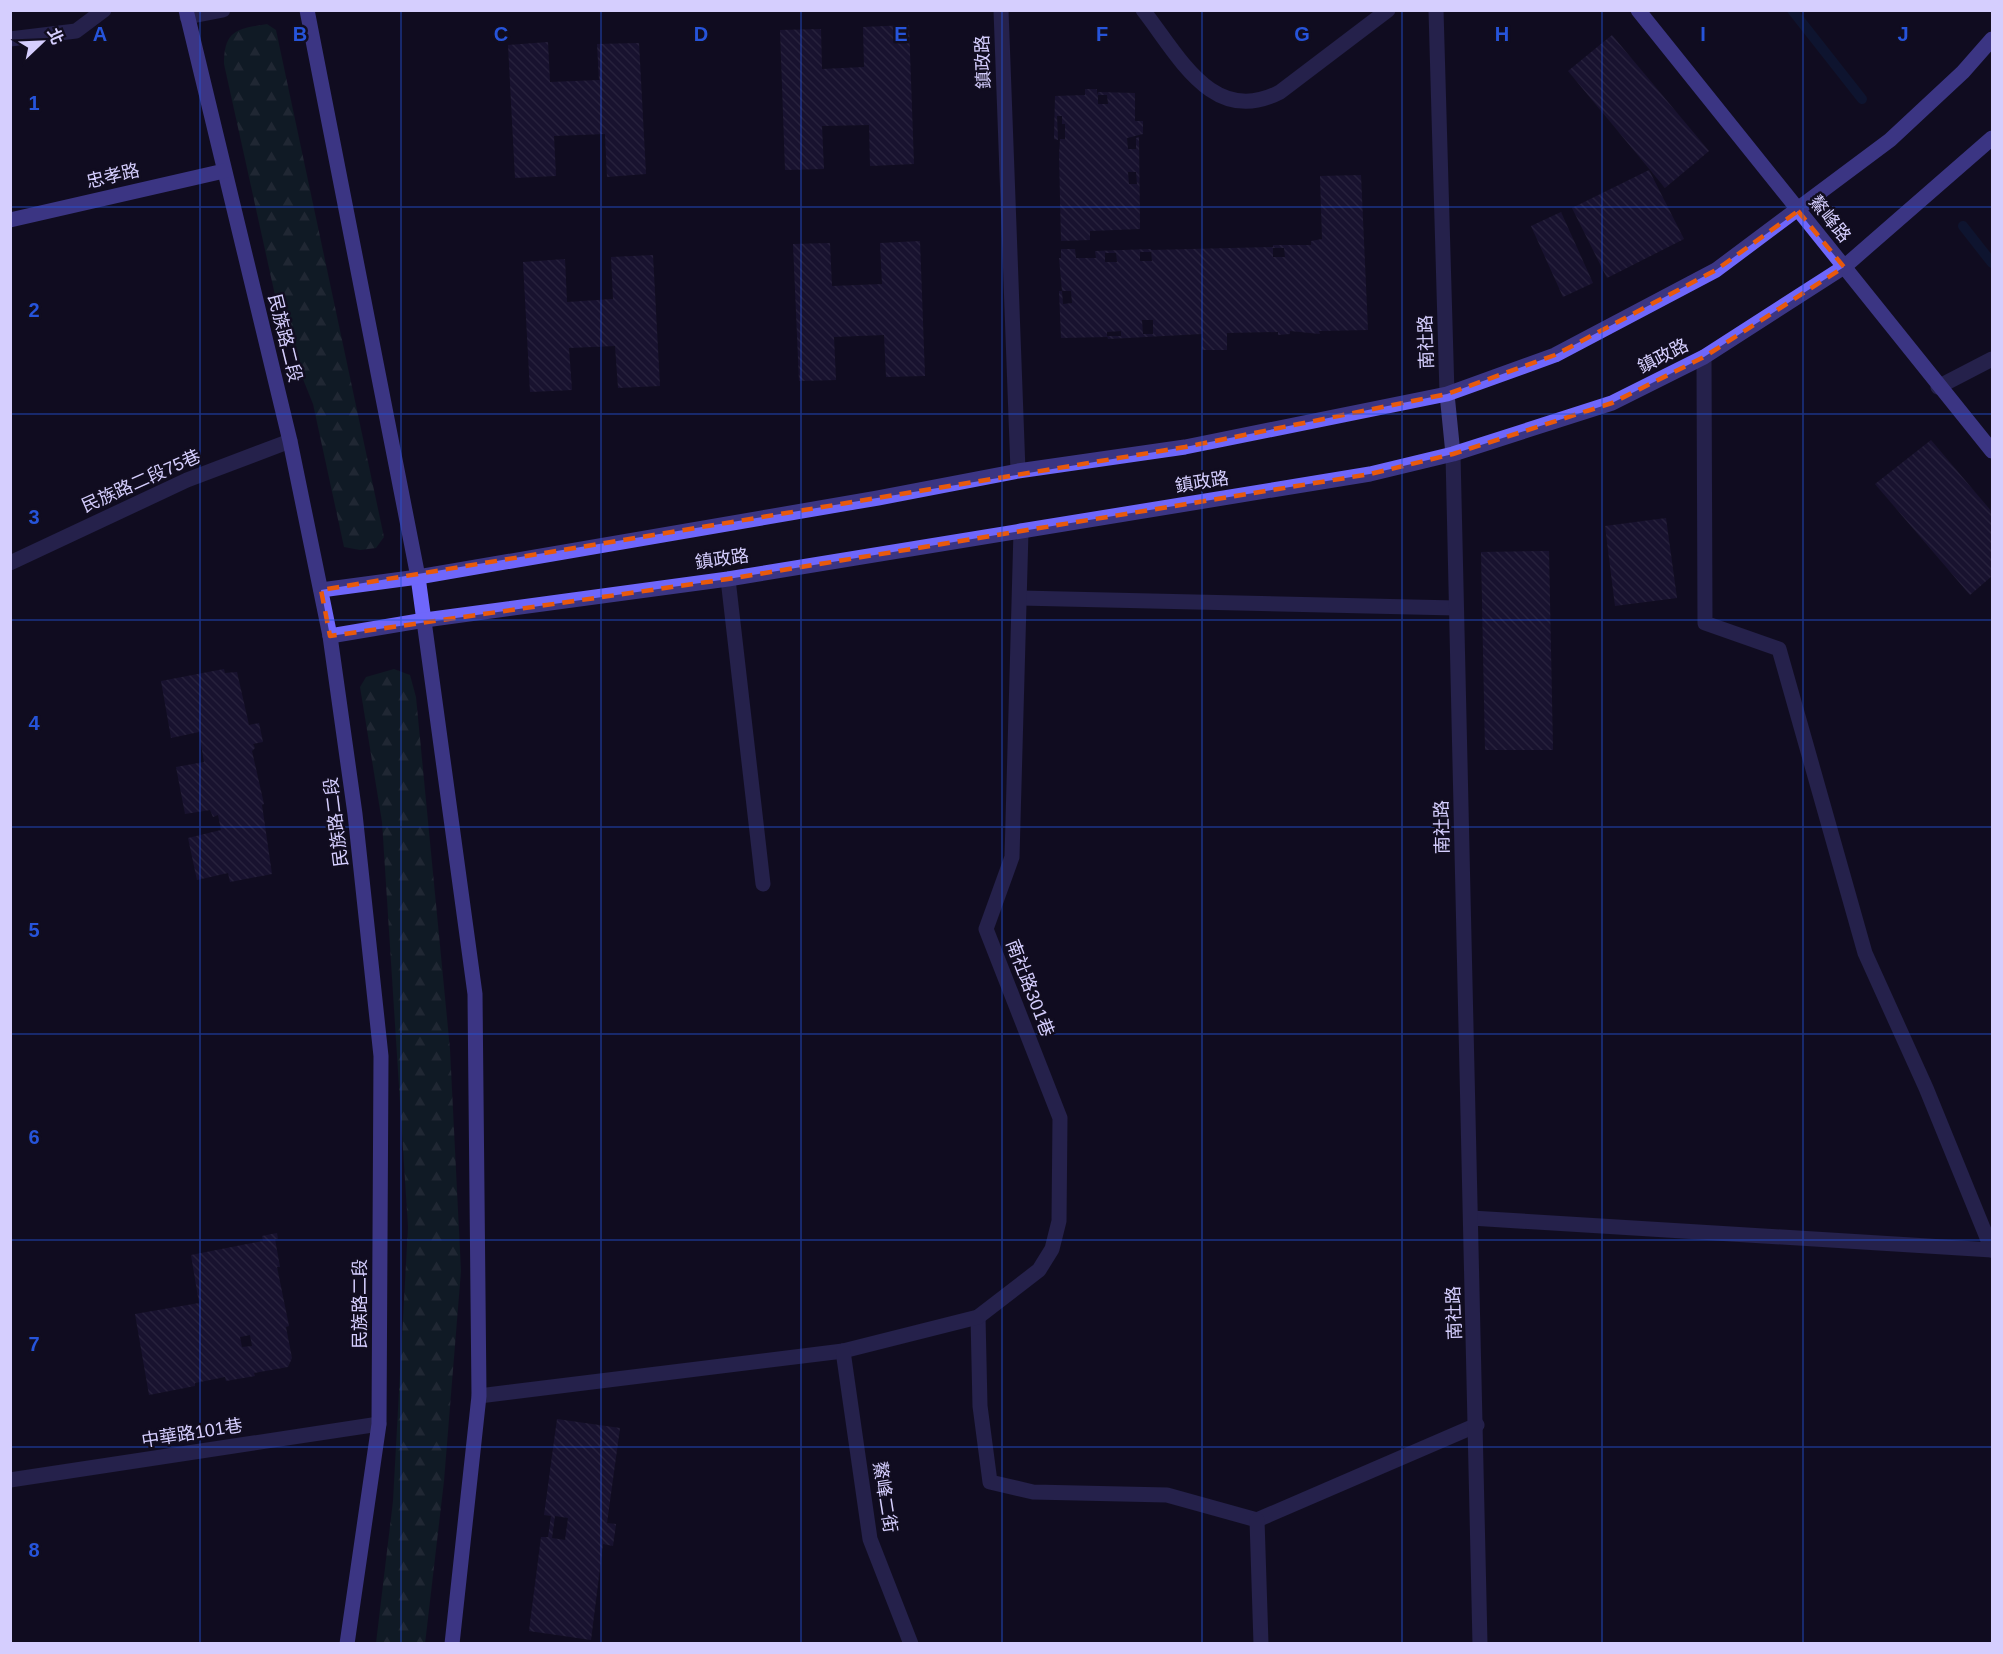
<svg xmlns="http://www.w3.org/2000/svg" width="2003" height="1654" font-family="Helvetica,'Noto Sans TC',sans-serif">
<defs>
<pattern id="forest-firs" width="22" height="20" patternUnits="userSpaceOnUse" patternTransform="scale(1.5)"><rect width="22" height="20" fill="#112a2a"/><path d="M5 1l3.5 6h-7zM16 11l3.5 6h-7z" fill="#33484a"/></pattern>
<pattern id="building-back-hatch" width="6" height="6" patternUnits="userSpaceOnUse" patternTransform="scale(1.5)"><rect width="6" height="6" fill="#231a41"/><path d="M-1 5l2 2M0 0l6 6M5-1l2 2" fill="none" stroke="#423a5e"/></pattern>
</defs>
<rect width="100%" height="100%" fill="#110d20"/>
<g fill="url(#forest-firs)">
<path d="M267 24 276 30 384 537 376 548 360 550 344 547 313 404 282 327 224 64C224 30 237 29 267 24Z"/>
<path d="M394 669 410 675 416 697 450 1049 461 1271 444 1481 425 1644 376 1643 393 1501 408 1227 382 822 360 687 366 677Z"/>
</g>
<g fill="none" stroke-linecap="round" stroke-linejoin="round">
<g stroke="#0c1e40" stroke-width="10">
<path d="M1792 10 1862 99"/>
<path d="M1963 226 1992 263"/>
</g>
</g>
<g fill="url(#building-back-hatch)" fill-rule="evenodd">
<path d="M909 25 914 164 870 166 869 125 822 126 824 169 785 170 780 30 821 29 822 69 864 67 863 27Z"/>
<path d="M1612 35 1709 151 1665 188 1568 71Z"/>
<path d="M548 42 550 82 599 80 597 44 639 43 646 174 607 177 605 134 554 136 556 176 515 178 508 45Z"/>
<path d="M1085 89H1097V95L1098 92 1135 93V121H1143V134L1127 138 1128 149H1136V138L1139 137 1140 229 1090 231V240L1061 241 1059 155 1060 139H1065V124H1062V116H1057L1058 140 1054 139 1055 96 1085 95ZM1098 95H1107L1108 104H1098ZM1128 172H1136L1137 184H1129Z"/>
<path d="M1649 170 1684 239 1607 278 1572 208Z"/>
<path d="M1361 175 1368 330 1319 331 1320 334 1290 331V334L1278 335V332L1227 333V350H1202V334L1108 339 1107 336H1121V331L1107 332V337L1061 338 1059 291H1062L1063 304 1072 303 1071 291H1062L1059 258H1061V249H1075L1076 258H1096L1095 251 1151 249V252H1140V261H1152L1151 250 1273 247V257H1285L1284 248H1273V245H1311V241L1322 239 1320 176ZM1105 253H1116L1117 262H1105ZM1142 320H1153V334H1143Z"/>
<path d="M1561 212 1593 283 1563 297 1531 226Z"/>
<path d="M920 241 925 376 886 377 884 335 834 337 836 380 799 381 793 244 830 243 832 286 882 284 880 243Z"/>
<path d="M653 255 660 386 618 388 615 346 569 348 572 390 530 392 523 262 565 259 567 302 613 299 611 257Z"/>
<path d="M1931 440 1992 512V576L1970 595 1875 484Z"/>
<path d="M1666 518 1677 598 1615 606 1605 526Z"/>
<path d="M1549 551 1553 750H1485L1481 552Z"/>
<path d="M224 669 225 673 237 672 249 725 259 723 263 742 253 744 255 748 252 751 264 804 262 805 272 874 230 882 228 873 197 880 188 838 221 830 218 815 213 817 210 810 185 814 176 767 204 762 199 732 171 738 161 681Z"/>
<path d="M277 1233 278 1239H275L280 1267H277L289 1326 286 1327 292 1358 288 1367 254 1373 255 1376 226 1381 225 1377 195 1383V1386L149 1395 135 1314 199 1303 191 1255 263 1241 262 1236ZM250 1335 252 1346 242 1347 240 1337Z"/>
<path d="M557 1419 620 1428 607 1523 616 1524 613 1546 603 1544 591 1640 529 1631 541 1537H548L551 1516 544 1515ZM555 1516 568 1518 565 1540 552 1538Z"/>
</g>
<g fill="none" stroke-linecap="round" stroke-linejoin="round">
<g stroke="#3e3a7e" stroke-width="15">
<path d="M187 17 223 10"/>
<path d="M10 39 76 31 104 10"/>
<path d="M1704 357 1705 623 1779 649 1865 953 1926 1088 1992 1250"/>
<path d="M10 563 187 480 290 441"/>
<path d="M728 579 763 884"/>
<path d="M1020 598 1456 608"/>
<path d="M1471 1218 1992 1250"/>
<path d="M978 1317 980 1406 990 1482 1033 1492 1167 1495 1257 1520 1477 1425"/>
<path d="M479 1396 843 1351 978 1317 1039 1270 1052 1249 1059 1221 1060 1118 986 929 1012 857 1021 531"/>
<path d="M10 1480 379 1424"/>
<path d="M1257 1520 1261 1644"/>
</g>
<g stroke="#3e3a7e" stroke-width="15">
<path d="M1001 10 1018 471"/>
<path d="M1143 10C1179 56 1213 127 1280 92L1388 10"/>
<path d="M1436 10 1447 394 1453 454 1480 1644"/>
<path d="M1938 387 1992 359"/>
<path d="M843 1351 870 1539 911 1644"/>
</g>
<g stroke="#6f67fb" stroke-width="15">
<path d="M186 10 290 441 330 636 355 814 381 1056 379 1424 347 1644"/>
<path d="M307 10 418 577 475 994 479 1396 452 1644"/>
<path d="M1638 10 1992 451"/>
<path d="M10 220 224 171"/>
<path d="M321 590 418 577 878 498 1018 471 1185 447 1447 394 1555 355 1716 270 1890 140 1963 72 1992 39"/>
<path d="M330 636 425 620 728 579 1021 531 1370 474 1453 454 1612 403 1704 357 1844 267 1992 138"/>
</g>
</g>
<path d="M0 0H2003V1654H0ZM1798 211 1844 267 1704 357 1612 403 1453 454 1370 474 728 579 330 636 321 590 1185 447 1447 394 1555 355 1716 270Z" fill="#110d20" fill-opacity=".55" fill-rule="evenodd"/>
<path fill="none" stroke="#e8590c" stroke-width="4.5" stroke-dasharray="12 8" stroke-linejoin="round" d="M1798 211 1844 267 1704 357 1612 403 1453 454 1370 474 728 579 330 636 321 590 1185 447 1447 394 1555 355 1716 270Z"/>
<path fill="none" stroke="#2654da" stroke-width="1.5" stroke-opacity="0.55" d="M200 10V1644M401 10V1644M601 10V1644M801 10V1644M1002 10V1644M1202 10V1644M1402 10V1644M1602 10V1644M1803 10V1644M10 207H1992M10 414H1992M10 620H1992M10 827H1992M10 1034H1992M10 1240H1992M10 1447H1992"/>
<g text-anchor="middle" stroke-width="5" stroke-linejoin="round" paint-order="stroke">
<g font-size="18" fill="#d5cefe" stroke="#110d20">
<text transform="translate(983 62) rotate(-92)" y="6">鎮政路</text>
<text transform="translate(113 176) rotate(-13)" y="6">忠孝路</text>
<text transform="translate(1830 219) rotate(51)" y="6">鰲峰路</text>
<text transform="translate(285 338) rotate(76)" y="6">民族路二段</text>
<text transform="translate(1426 342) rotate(-92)" y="6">南社路</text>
<text transform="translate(1663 356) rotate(-27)" y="6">鎮政路</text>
<text transform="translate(141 481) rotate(-24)" y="6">民族路二段75巷</text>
<text transform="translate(1202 482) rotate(-9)" y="6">鎮政路</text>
<text transform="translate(722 559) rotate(-8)" y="6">鎮政路</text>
<text transform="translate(336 822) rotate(-97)" y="6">民族路二段</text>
<text transform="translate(1442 827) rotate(-91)" y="6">南社路</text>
<text transform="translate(1030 988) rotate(69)" y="6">南社路301巷</text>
<text transform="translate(360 1304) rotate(-90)" y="6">民族路二段</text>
<text transform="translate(1454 1313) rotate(-92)" y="6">南社路</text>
<text transform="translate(192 1433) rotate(-9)" y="6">中華路101巷</text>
<text transform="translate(885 1497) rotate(81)" y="6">鰲峰二街</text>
</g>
</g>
<g font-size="20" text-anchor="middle" font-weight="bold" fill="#2654da" stroke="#110d20" stroke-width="5" stroke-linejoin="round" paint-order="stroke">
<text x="100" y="41">A</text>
<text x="300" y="41">B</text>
<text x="501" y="41">C</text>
<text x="701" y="41">D</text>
<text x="901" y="41">E</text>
<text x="1102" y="41">F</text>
<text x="1302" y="41">G</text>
<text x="1502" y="41">H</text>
<text x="1703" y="41">I</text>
<text x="1903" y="41">J</text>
<text x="34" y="110">1</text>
<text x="34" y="317">2</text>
<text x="34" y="524">3</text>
<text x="34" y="730">4</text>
<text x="34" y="937">5</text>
<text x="34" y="1144">6</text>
<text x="34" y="1351">7</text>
<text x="34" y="1557">8</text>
</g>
<rect width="2003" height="1654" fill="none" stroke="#d5cefe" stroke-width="24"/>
<g transform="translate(42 42) rotate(67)" stroke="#110d20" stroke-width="4.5" paint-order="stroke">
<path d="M0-4.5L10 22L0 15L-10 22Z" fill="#d5cefe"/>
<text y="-9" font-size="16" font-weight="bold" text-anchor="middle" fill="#d5cefe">北</text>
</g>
</svg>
